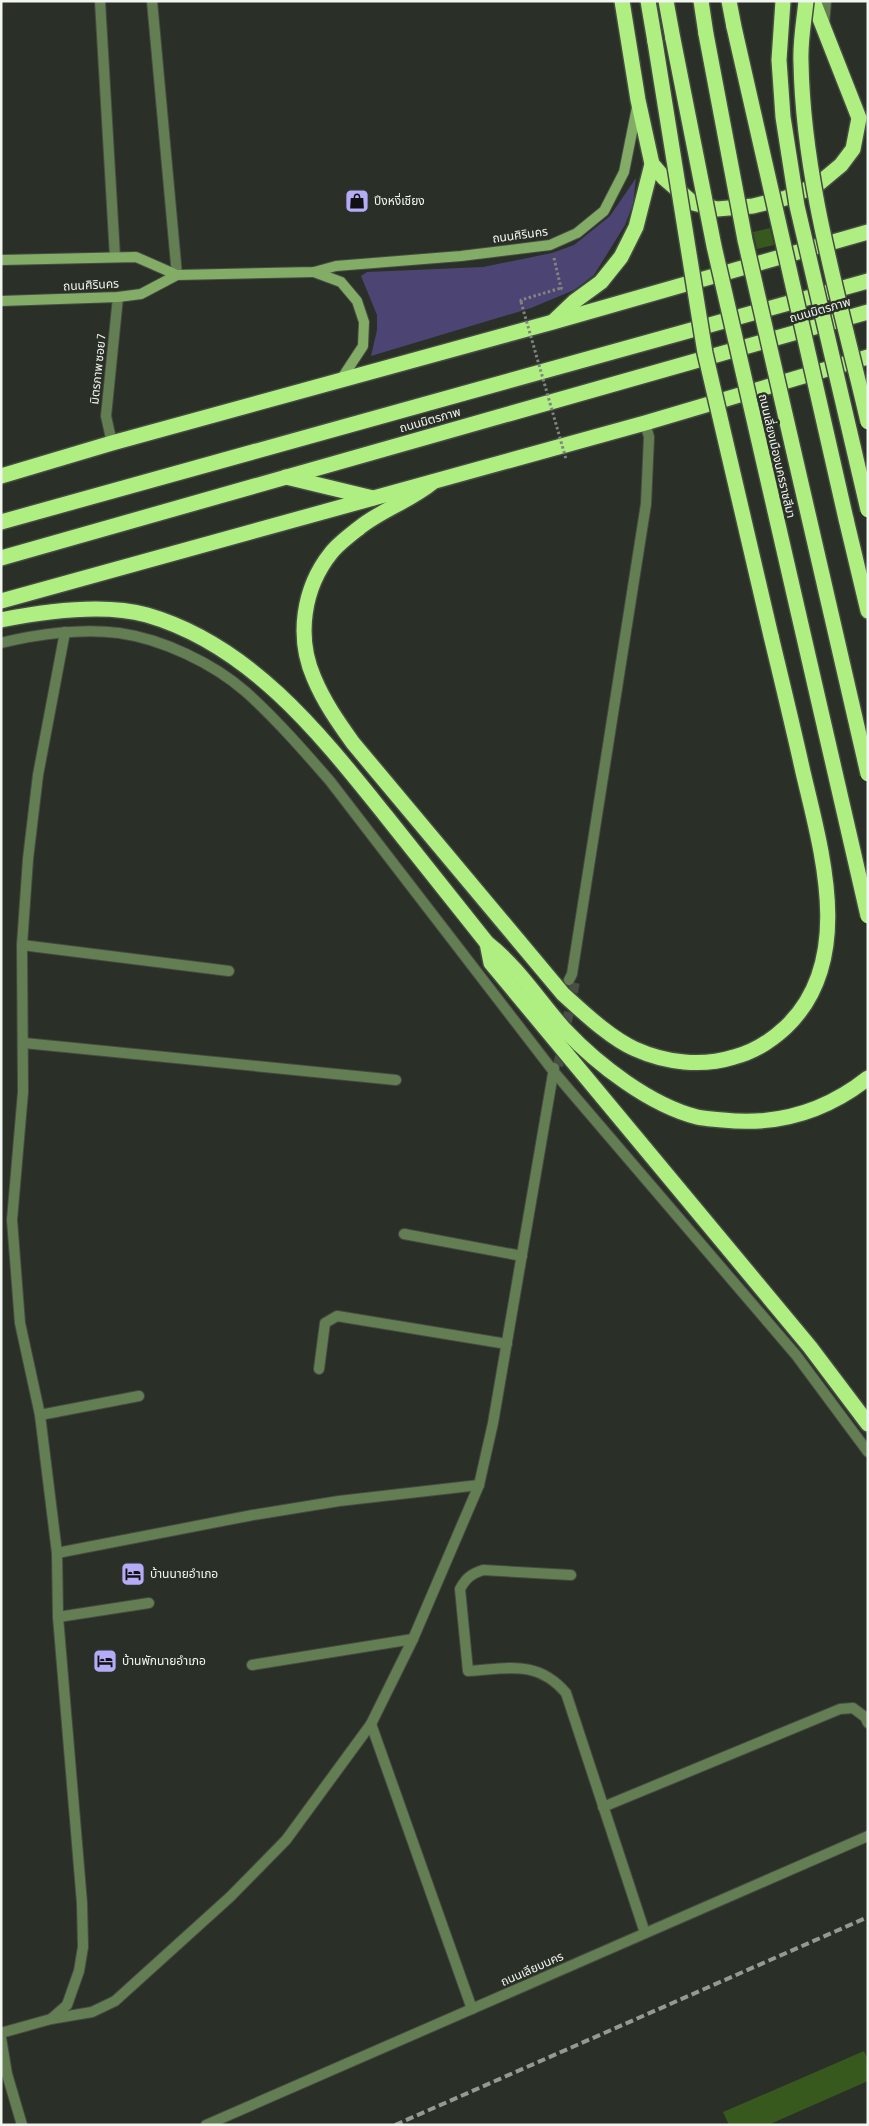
<svg xmlns="http://www.w3.org/2000/svg" width="869" height="2126" font-family="'Asap Condensed','Noto Sans Thai',sans-serif">
<rect width="100%" height="100%" fill="#2a2f27"/>
<path fill="#4c4574" d="M636 178 633 204 625 225 594 275 574 290 531 308 371 356 377 330V315L361 276 367 272 483 267 552 253 574 245 610 216Z"/>
<g fill="#38591e">
<path d="M770 228 774 245 757 249 753 232Z"/>
<path d="M864 2051 868 2060V2081L768 2125H729L723 2112Z"/>
</g>
<g fill="none" stroke-linecap="round" stroke-linejoin="round">
<path stroke="#484d45" stroke-width="10" stroke-dasharray="10 5" stroke-linecap="butt" d="M558 1066 575 982"/>
<g stroke="#464b43" stroke-width="12">
<g id="lane">
<path d="M319 1369 325 1323 337 1316 507 1344"/>
<path d="M571 1575 483 1570C471 1574 466 1578 460 1589L468 1671C507 1669 537 1659 566 1693L645 1933"/>
<path d="M58 1617 149 1603"/>
<path d="M603 1807 840 1709 853 1708 865 1717 868 1723"/>
</g>
</g>
<g stroke="#464b43" stroke-width="12">
<g id="street">
<path d="M100 1 115 257"/>
<path d="M152 1 177 275"/>
<path d="M824 25 826 1"/>
<path d="M112 443 106 416 118 297"/>
<path d="M1 643C37 634 82 628 119 633 162 639 213 663 246 692 276 719 303 750 330 781L554 1072 796 1355 868 1452"/>
<path d="M22 945 229 971"/>
<path d="M569 980 572 974 646 504 649 437 645 423"/>
<path d="M24 1043 396 1080"/>
<path d="M404 1234 522 1256"/>
<path d="M40 1415 139 1396"/>
<path d="M57 1553 253 1515 339 1501 479 1485"/>
<path d="M252 1665 413 1639"/>
<path d="M371 1724 472 2009"/>
<path d="M51 2019 67 2005 79 1971 83 1947 82 1903 58 1617 57 1553 40 1415 20 1323 12 1220 23 1092 22 945 28 859 38 775 65 632"/>
<path d="M1 2033 51 2019 92 2012 115 2001 230 1897 286 1840 371 1724 413 1639 479 1485 493 1423 554 1068"/>
<path d="M1 2038 7 2074 22 2125"/>
<path d="M206 2125 868 1836"/>
</g>
</g>
<g stroke="#464b43" stroke-width="12">
<g id="secondary">
<path d="M1 260 136 257 177 275 314 272 336 266 461 256 550 245 577 233 604 211 624 172 637 107"/>
<path d="M314 272 341 282 357 301 364 322 363 346 340 381"/>
<path d="M1 301 118 297 141 294 177 275"/>
</g>
</g>
<g stroke="#464b43" stroke-width="18">
<g id="highway">
<path d="M648 1 655 42"/>
<path d="M666 1 673 39"/>
<path d="M701 1 706 34"/>
<path d="M729 1 734 27"/>
<path d="M652 164 664 178 693 203 717 209 753 206 786 198 817 185 841 165 853 149 859 118 813 1"/>
<path d="M554 321 575 301 601 282 621 257 636 227 652 164 638 100 622 1"/>
<path d="M1 476 112 443 553 322 868 232"/>
<path d="M286 477 373 498"/>
<path d="M433 482C410 501 381 510 359 528 350 535 338 544 331 553 303 588 296 637 314 678 324 702 338 722 353 743L563 994C583 1012 610 1038 635 1049 666 1063 702 1067 734 1057 754 1052 771 1041 786 1027 855 961 822 853 803 772 793 727 782 682 771 636"/>
<path d="M846 519 868 611"/>
<path d="M1 522 868 281"/>
<path d="M1 558 868 312"/>
<path d="M1 601 645 423 868 357"/>
<path d="M1 620C46 611 103 603 147 615 251 645 321 735 386 816 419 858 453 900 487 943 518 967 539 1001 565 1030 598 1065 650 1105 697 1117 705 1119 714 1119 723 1120 777 1126 825 1112 868 1078"/>
<path d="M487 943 491 963 810 1347 868 1424"/>
</g>
</g>
<g stroke="#81857e" stroke-width="3" stroke-dasharray="2.5 2.5" stroke-linecap="butt">
<path d="M554 258 561 288 564 290"/>
<path d="M521 302V300L561 288"/>
</g>
<use href="#lane" stroke="#647e53" stroke-width="10"/>
<use href="#street" stroke="#647e53" stroke-width="10"/>
<use href="#secondary" stroke="#83ac67" stroke-width="10"/>
<use href="#highway" stroke="#afef81" stroke-width="15"/>
<path stroke="#949992" stroke-width="4" stroke-dasharray="8 4" stroke-linecap="butt" d="M395 2125 868 1917"/>
<g stroke="#464b43" stroke-width="18" stroke-linecap="butt">
<g id="highway-bridge">
<path d="M783 1 779 60 783 117 797 206 868 510"/>
<path d="M806 1C804 21 800 42 801 62 803 182 841 305 868 422"/>
<path d="M734 27 846 519"/>
<path d="M706 34 745 240 868 774"/>
<path d="M673 39 714 246 868 916"/>
<path d="M655 42 705 353 771 636"/>
</g>
</g>
<path stroke="#81857e" stroke-width="3" stroke-dasharray="2.5 2.5" stroke-linecap="butt" d="M521 302 566 459"/>
<use href="#highway-bridge" stroke="#afef81" stroke-width="15"/>
</g>
<defs>
<g id="shop-square" transform="scale(1.25)"><rect x="-9" y="-9" width="18" height="18" rx="4" fill="#b5acf8" stroke="#2a2f27"/><path d="M-5-2.5h2.3a2.7 3.5 0 0 1 5.4 0H5L5.5 6h-11ZM-1.5-2.5h3a1.5 2.3 0 0 0-3 0Z" fill="#111"/></g>
<g id="hotel-square" transform="scale(1.25)"><rect x="-9" y="-9" width="18" height="18" rx="4" fill="#b5acf8" stroke="#2a2f27"/><path d="M-6-4.5h1.5V1H6V5H4.5V3h-9V5H-6ZM-4 0a1.8 1.8 0 1 1 3.6 0ZM.5 0V-2.5h3Q6-2.5 6 0Z" fill="#111"/></g>
</defs>
<g fill-rule="evenodd">
<use href="#shop-square" x="357" y="201"/>
<use href="#hotel-square" x="133" y="1574"/>
<use href="#hotel-square" x="105" y="1661"/>
</g>
<g text-anchor="middle" stroke-width="5" stroke-linejoin="round" paint-order="stroke">
<g font-size="12" fill="#f2f6f0" stroke="#2a2f27" text-anchor="start">
<text x="374" y="205">ปึงหงี่เชียง</text>
<text x="150" y="1578">บ้านนายอำเภอ</text>
<text x="122" y="1665">บ้านพักนายอำเภอ</text>
</g>
<g font-size="12" fill="#f2f6f0" stroke="#2a2f27">
<text transform="translate(520 235) rotate(-8)" y="4">ถนนศิรินคร</text>
<text transform="translate(91 285) rotate(-3)" y="4">ถนนศิรินคร</text>
<text transform="translate(820 310) rotate(-16)" y="4">ถนนมิตรภาพ</text>
<text transform="translate(98 369) rotate(-84)" y="4">มิตรภาพ ซอย 7</text>
<text transform="translate(430 420) rotate(-16)" y="4">ถนนมิตรภาพ</text>
<text transform="translate(777 456) rotate(77)" y="4">ถนนเลี่ยงเมืองนครราชสีมา</text>
<text transform="translate(532 1969) rotate(-24)" y="4">ถนนเลียบนคร</text>
</g>
</g>
<rect width="869" height="2126" fill="none" stroke="#f2f6f0" stroke-width="5"/>
</svg>
